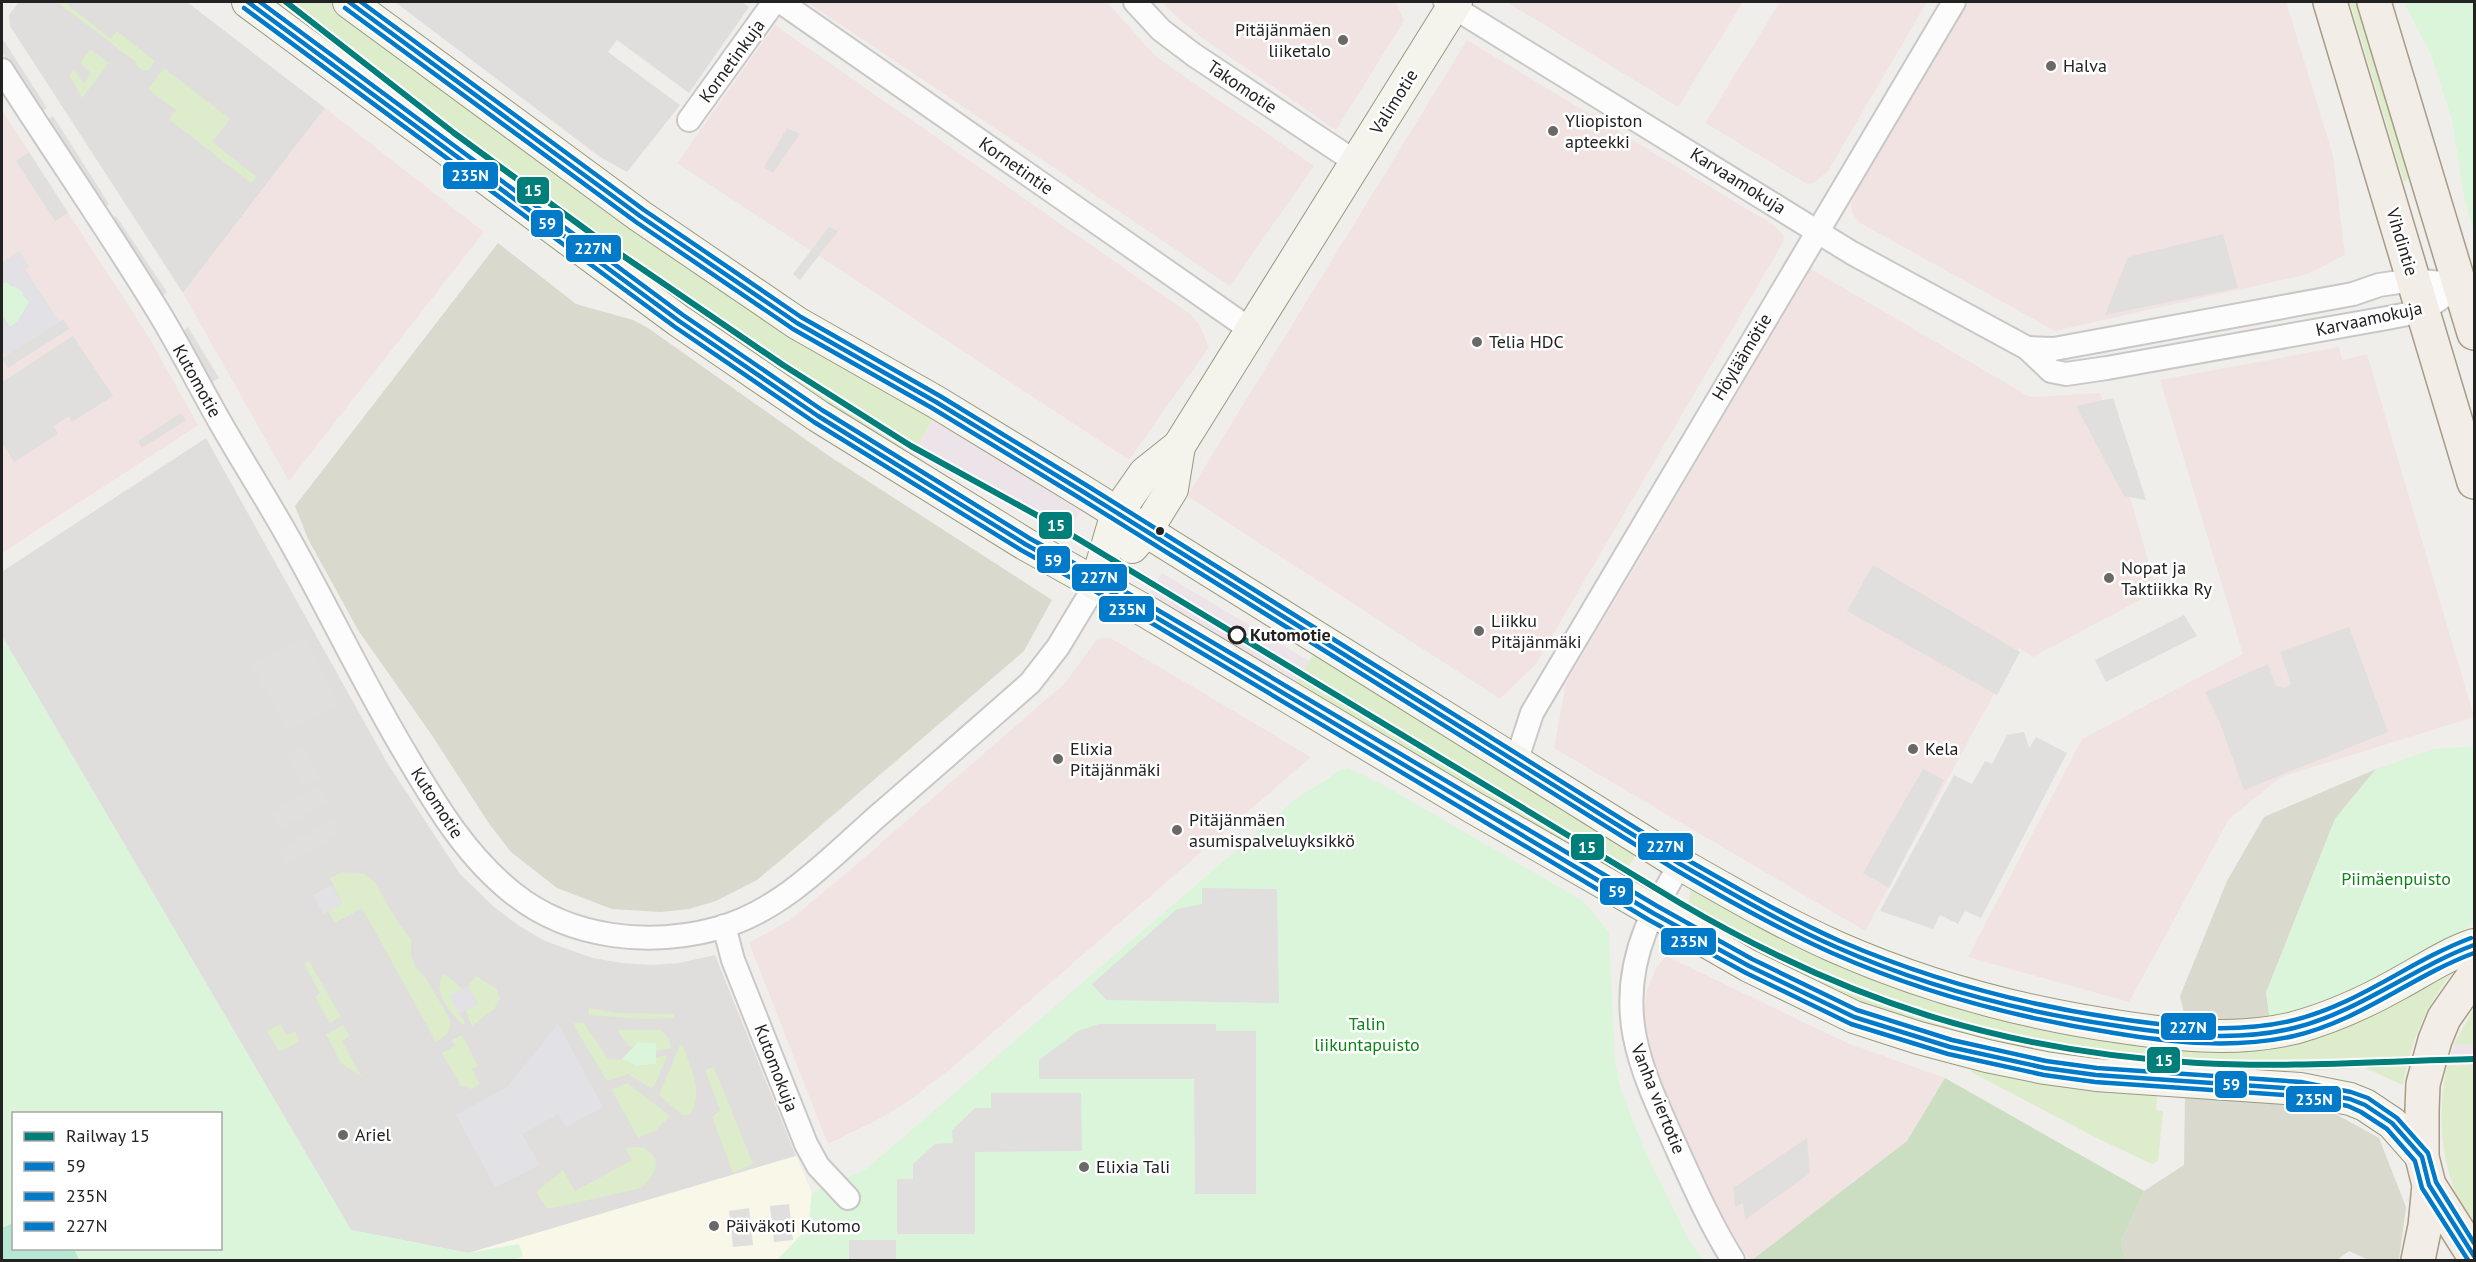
<svg xmlns="http://www.w3.org/2000/svg" width="2476" height="1262" font-family="'PT Sans',sans-serif">
<rect width="100%" height="100%" fill="#f0eeeb"/>
<g fill="#dfdedc">
<path d="M19 2H187L325 108 183 293 10 26 9 15Z"/>
<path d="M395 2H742L749 7 689 93 617 40 608 52 680 105 627 172 600 157Z"/>
<path d="M206 438 386 761 460 874 493 906 518 925 543 940 567 949 593 958 622 963 652 965 679 963 715 955 796 1156 469 1253 351 1230 2 636 3 571Z"/>
</g>
<g fill="#f1e3e1">
<path d="M807 2H1107L1155 56 1314 166 1230 286Z"/>
<path d="M1162 2H1396L1404 21 1336 130 1201 37 1179 19Z"/>
<path d="M1507 2H1743L1678 107Z"/>
<path d="M1780 2H1927L1828 171 1814 183 1807 184 1705 123Z"/>
<path d="M1969 2H2286L2333 155 2345 255 2308 274 2055 331 1860 223 1852 213 1851 203 1855 194Z"/>
<path d="M775 25 1190 314 1199 324 1209 347 1129 460 677 163Z"/>
<path d="M1467 40 1775 226 1783 235 1784 241 1535 665 1500 699 1187 496Z"/>
<path d="M325 108 484 232 289 481 183 293Z"/>
<path d="M2 110 148 336 198 425 2 553Z"/>
<path d="M1811 269 2030 397 2100 393 2157 591 2033 657 2019 648 1865 931 1554 748 1566 683Z"/>
<path d="M2339 347 2342 360 2367 354 2474 717 2281 777 2229 819 2129 1002 1968 957 2082 739 2243 654 2160 380Z"/>
<path d="M1101 638H1110L1129 649 1311 757 953 1067 907 1102 879 1119 828 1144 749 943 790 920 849 871 1066 682 1096 640Z"/>
<path d="M1666 956 1847 1043 1945 1078 1907 1141 1752 1260H1749L1710 1195 1675 1119 1645 1040 1643 1015 1647 990 1656 968Z"/>
</g>
<g fill="#ede4e9">
<path d="M933 419 1081 510 1066 535 913 454Z"/>
<path d="M1162 573 1309 661 1296 683 1149 594Z"/>
<path d="M2454 1044H2474V1065L2448 1066Z"/>
</g>
<path fill="#f8f7e8" d="M796 1156 812 1193 808 1228 777 1260H471L469 1253Z"/>
<g fill="#d9d9cd">
<path d="M498 243 576 304 633 320 648 328 829 456 1052 600 1024 651 775 865 757 880 716 901 689 909 661 912 612 909 557 888 511 852 490 825 431 734 358 630 308 539 295 506Z"/>
<path d="M2376 769 2335 819 2266 993 2270 1020 2187 1026 2180 996 2227 881 2264 817Z"/>
<path d="M2185 1092 2312 1101 2379 1138 2406 1207 2399 1260H2369L2349 1251 2337 1260H2126L2121 1242 2144 1191 2184 1165Z"/>
</g>
<g fill="#ddeccb">
<path d="M57 2H70L68 5 111 39 117 31 155 61 149 70H142L136 65 137 63Z"/>
<path d="M269 2H334L937 412 913 454 815 398 708 328Z"/>
<path d="M2350 2H2362L2413 174 2404 182Z"/>
<path d="M90 49 109 63 82 98 69 75 74 70 84 84 91 73 80 63Z"/>
<path d="M164 68 230 119 212 142 257 177 251 183 169 119 176 110 148 89Z"/>
<path d="M1316 650 1639 850 1619 882 1294 686Z"/>
<path d="M343 872 365 874 374 881 399 924 411 939V956L416 968 425 977 450 1019C451 1031 447 1036 436 1042L362 908 335 923 328 911 342 903 330 878Z"/>
<path d="M1691 887 1850 961 2251 1046 2459 965C2427 1002 2412 1036 2403 1085L2365 1068 2243 1073 2052 1060 1845 1002 1687 915Z"/>
<path d="M309 961 341 1017 330 1023 315 997 320 993 304 964Z"/>
<path d="M444 973 462 989 450 996 465 1023 463 1025C450 1012 431 991 444 973Z"/>
<path d="M476 976 497 989 500 999 494 1009 472 1026 466 1011 478 1004 468 986Z"/>
<path d="M589 1008 618 1013 674 1014V1018L644 1019 589 1015Z"/>
<path d="M2474 1008V1044H2454Z"/>
<path d="M577 1022 584 1023 609 1060 622 1059 638 1066 656 1064V1057L668 1055 654 1086 651 1088 628 1074 607 1081 573 1024Z"/>
<path d="M280 1024 286 1035 295 1032 300 1041 279 1052 267 1031Z"/>
<path d="M343 1025 350 1036 342 1041 362 1077 341 1063 326 1034Z"/>
<path d="M617 1030H661L669 1039 671 1048 656 1051V1043L639 1042 634 1047 629 1046Z"/>
<path d="M462 1035 478 1066 472 1069 480 1084 471 1089 461 1086 442 1053 455 1046 452 1040Z"/>
<path d="M680 1045H683C691 1069 704 1092 690 1115H682L659 1095Z"/>
<path d="M2474 1065V1230C2442 1178 2435 1125 2447 1066Z"/>
<path d="M1974 1066 2147 1092V1095L2157 1096 2156 1110 2163 1111 2158 1161 2152 1164 2099 1139 1971 1072Z"/>
<path d="M714 1067 753 1164 733 1173 712 1117 720 1110 705 1070Z"/>
<path d="M627 1083 670 1116 656 1130 638 1138 612 1090Z"/>
<path d="M642 1147C665 1159 656 1175 641 1188L553 1208H546L536 1192 563 1170 575 1191 632 1160 626 1148Z"/>
</g>
<path fill="#cbdec1" d="M1945 1078 2144 1191 2121 1242 2126 1260H1752L1907 1141Z"/>
<g fill="#daf5da" fill-rule="evenodd">
<path d="M2404 2H2474V234L2464 196 2452 120 2431 54Z"/>
<path d="M5 282 24 293 29 302 17 322 10 327 2 314V284Z"/>
<path d="M2 636 351 1230 469 1253 519 1244 523 1257 513 1260H2ZM14 1114H220V1248H14Z"/>
<path d="M2474 746V923L2422 957 2330 1004 2270 1020 2266 993 2335 819 2376 769 2434 749Z"/>
<path d="M1349 768 1387 787 1583 901 1609 932 1615 1062 1621 1090 1644 1149 1688 1238 1703 1260H777L808 1228 812 1193 866 1169 1297 798C1306 792 1314 787 1323 782 1335 775 1333 770 1349 768Z"/>
<path d="M638 1042 656 1043V1064L637 1066 622 1059Z"/>
</g>
<path fill="#b7e6d2" d="M13 1223 14 1248 74 1249 79 1260H2V1228Z"/>
<g fill="#e0dfde">
<path d="M4 41 47 108 40 113 2 52V43Z"/>
<path d="M53 116 109 204 102 209 45 121Z"/>
<path d="M787 128 800 134 773 173 764 167Z"/>
<path d="M29 152 68 213 55 221 16 161Z"/>
<path d="M116 216 167 292 160 298 110 220Z"/>
<path d="M829 227 838 231 800 280 793 274Z"/>
<path d="M2223 234 2238 288 2105 315 2128 257Z"/>
<path d="M63 319 69 329 8 368 2 358Z"/>
<path d="M188 327 219 378 211 383 181 333Z"/>
<path d="M73 336 113 396 72 422 69 416 54 426 58 434 14 462 2 443V382Z"/>
<path d="M2113 398 2146 500 2124 496 2076 406Z"/>
<path d="M181 413 186 420 142 448 138 441Z"/>
<path d="M1873 565 2020 652 1997 695 1847 611Z"/>
<path d="M2184 615 2197 636 2106 682 2095 660Z"/>
<path d="M2349 627 2388 732 2244 790 2220 723 2205 692 2268 664 2276 686 2286 688 2291 683 2280 652Z"/>
<path d="M303 638 339 704 287 731 252 665Z"/>
<path d="M2024 732 2029 748 2036 737 2067 753 1981 918 1965 911 1958 924 1940 915 1933 929 1880 911 1954 775 1972 784 1985 761 1992 764 2007 735Z"/>
<path d="M302 745 320 777 303 786 285 755Z"/>
<path d="M1923 769 1944 780 1889 888 1863 873Z"/>
<path d="M320 786 329 802 280 829 271 813Z"/>
<path d="M333 820 340 833 285 865 278 850Z"/>
<path d="M1202 888 1277 889 1279 1003 1106 1000 1092 984 1177 909 1202 904Z"/>
<path d="M1099 1024H1216V1031H1256V1194H1195L1194 1079H1039V1060L1078 1031Z"/>
<path d="M991 1093H1081L1082 1151 975 1152V1234H897V1179H913V1164L935 1144 953 1143 952 1130 975 1108H991Z"/>
<path d="M1807 1138 1810 1173 1745 1220 1743 1203 1735 1207 1733 1188Z"/>
<path d="M789 1204 793 1240 774 1242 770 1206Z"/>
<path d="M749 1208 753 1245 733 1247 729 1211Z"/>
<rect x="849" y="1240" width="47" height="20"/>
</g>
<g fill="#e2e1e5">
<path d="M19 251 29 266 25 269 59 321 5 356 2 349V314L10 327 17 322 29 302 22 295 24 292 14 286 12 287 6 282 2 284V262Z"/>
<path d="M332 885 342 903 323 914 313 895Z"/>
<path d="M468 986 478 1004 459 1014 450 996Z"/>
<path d="M558 1024 603 1107 566 1127 558 1114 522 1134 540 1165 495 1187 456 1115 507 1087Z"/>
</g>
<g fill="none" stroke-linecap="round" stroke-linejoin="round">
<g stroke="#c9c8c7" stroke-width="26">
<g id="street">
<path d="M781 2 1251 330"/>
<path d="M1135 2 1161 30 1194 55 1357 163"/>
<path d="M1445 2 1852 253 2027 348 2051 371 2066 374 2107 368 2387 318 2423 311 2459 285"/>
<path d="M2 70C53 150 108 229 158 311 180 347 199 385 220 422 244 464 270 504 293 546 332 616 366 688 407 756 437 807 467 857 514 894 571 939 650 947 719 928 783 910 831 857 880 814 930 771 980 727 1030 683L1058 647 1096 584"/>
<path d="M689 120 774 2"/>
<path d="M2027 348 2054 349 2353 294 2379 285 2413 280 2459 285"/>
<path d="M1516 762 1532 713 1954 2"/>
<path d="M1680 864C1668 885 1655 907 1646 929 1614 1009 1639 1065 1672 1138 1691 1180 1709 1222 1733 1260"/>
<path d="M724 926 733 960 806 1144 818 1166 848 1198"/>
</g>
</g>
<g stroke="#999a82" stroke-width="34">
<g id="secondary">
<path d="M248 2 679 321 818 416 1025 544 1147 612 1474 808 1749 966 1854 1017 1919 1038 1987 1056 2045 1068 2096 1075 2300 1089 2350 1099 2365 1105 2392 1123 2422 1157"/>
<path d="M349 2 640 216 797 323 936 402 1082 491 1680 864C1731 893 1782 923 1836 947 1929 988 2027 1014 2128 1028 2183 1036 2239 1041 2294 1028 2330 1018 2366 1002 2398 984 2424 970 2447 954 2474 945"/>
<path d="M1132 547 1146 531 1172 489 1179 446"/>
<path d="M1096 584 1117 513 1145 473 1179 446 1456 2"/>
</g>
</g>
<g stroke="#a79c86" stroke-width="36">
<g id="primary">
<path d="M2330 2 2474 482"/>
<path d="M2374 2 2474 333"/>
<path d="M2474 975 2444 1018 2435 1040 2423 1084 2422 1110V1157L2429 1185 2474 1256"/>
<path d="M2418 1260 2425 1226 2429 1185"/>
</g>
</g>
<use href="#street" stroke="#fdfcfc" stroke-width="22"/>
<use href="#secondary" stroke="#f4f4ed" stroke-width="32"/>
<use href="#primary" stroke="#f3ede7" stroke-width="33"/>
<g stroke="#fff" stroke-width="9">
<g id="bus-1">
<path d="M248 2 679 321 818 416 1025 544 1147 612 1653 913 1749 966 1854 1017 1950 1047 2045 1068 2096 1075 2300 1089 2350 1099 2365 1105 2392 1123 2422 1157 2429 1185 2474 1256"/>
<path d="M349 2 640 216 797 323 936 402 1082 491 1680 864C1731 893 1782 923 1836 947 1926 987 2021 1012 2118 1026 2176 1035 2236 1042 2294 1028 2359 1012 2412 968 2474 945"/>
</g>
</g>
<g stroke="#fff" stroke-width="9">
<g id="bus-2">
<path d="M244 8 675 327 814 422 1021 550 1143 618 1649 920 1746 973 1851 1024 1948 1054 2044 1075 2095 1082 2299 1096 2348 1106 2361 1112 2387 1129 2415 1161 2422 1188 2468 1260"/>
<path d="M345 8 636 222 793 329 932 408 1078 497 1676 870C1727 900 1778 929 1832 953 1922 993 2017 1018 2114 1033 2174 1043 2235 1049 2294 1036 2362 1020 2412 976 2474 953"/>
</g>
</g>
<g stroke="#fff" stroke-width="9">
<g id="bus-3">
<path d="M260 2 683 315 822 410 1029 538 1151 606 1657 906 1752 959 1857 1010 1952 1040 2046 1061 2097 1068 2301 1082 2351 1092 2368 1098 2397 1118 2428 1153 2436 1182 2474 1243"/>
<path d="M361 2 644 210 801 317 940 396 1086 485 1684 858C1735 887 1786 917 1840 941 1928 979 2020 1004 2114 1018 2173 1027 2232 1034 2290 1021 2357 1006 2409 961 2471 938"/>
</g>
</g>
<use href="#bus-1" stroke="#007ac9" stroke-width="4.5"/>
<use href="#bus-2" stroke="#007ac9" stroke-width="4.5"/>
<use href="#bus-3" stroke="#007ac9" stroke-width="4.5"/>
<g stroke="#fff" stroke-width="10">
<path id="rail-1" d="M286 2 454 133 607 245 783 365 911 446 1060 528 1680 903C1846 1001 2004 1052 2198 1063 2289 1068 2382 1061 2474 1059"/>
</g>
<use href="#rail-1" stroke="#007e79" stroke-width="6"/>
</g>
<g fill="#6a6968" stroke="#fff" stroke-width="2">
<circle cx="1343" cy="40" r="6"/>
<circle cx="2051" cy="66" r="6"/>
<circle cx="1553" cy="131" r="6"/>
<circle cx="1477" cy="342" r="6"/>
<circle cx="2109" cy="578" r="6"/>
<circle cx="1479" cy="631" r="6"/>
<circle cx="1913" cy="749" r="6"/>
<circle cx="1058" cy="759" r="6"/>
<circle cx="1177" cy="830" r="6"/>
<circle cx="343" cy="1135" r="6"/>
<circle cx="1084" cy="1167" r="6"/>
<circle cx="714" cy="1226" r="6"/>
</g>
<circle fill="#222" stroke="#fff" stroke-width="2" cx="1160" cy="531" r="5"/>
<circle fill="#fff" stroke="#222" stroke-width="3" cx="1237" cy="635" r="8"/>
<g text-anchor="middle" stroke-width="5" stroke-linejoin="round" paint-order="stroke">
<g font-size="18" fill="#222" stroke="#fff" text-anchor="start">
<text x="1331" y="36" text-anchor="end">Pitäjänmäen<tspan x="1331" dy="21">liiketalo</tspan></text>
<text x="2063" y="72">Halva</text>
<text x="1565" y="127">Yliopiston<tspan x="1565" dy="21">apteekki</tspan></text>
<text x="1489" y="348">Telia HDC</text>
<text x="2121" y="574">Nopat ja<tspan x="2121" dy="21">Taktiikka Ry</tspan></text>
<text x="1491" y="627">Liikku<tspan x="1491" dy="21">Pitäjänmäki</tspan></text>
<text x="1070" y="755">Elixia<tspan x="1070" dy="21">Pitäjänmäki</tspan></text>
<text x="1925" y="755">Kela</text>
<text x="1189" y="826">Pitäjänmäen<tspan x="1189" dy="21">asumispalveluyksikkö</tspan></text>
<text x="355" y="1141">Ariel</text>
<text x="1096" y="1173">Elixia Tali</text>
<text x="726" y="1232">Päiväkoti Kutomo</text>
</g>
<g font-size="18" fill="#222" stroke="#fff">
<text transform="translate(732 61) rotate(-54)" y="6">Kornetinkuja</text>
<text transform="translate(1242 87) rotate(34)" y="6">Takomotie</text>
<text transform="translate(1394 102) rotate(-58)" y="6">Valimotie</text>
<text transform="translate(1016 166) rotate(35)" y="6">Kornetintie</text>
<text transform="translate(1738 181) rotate(32)" y="6">Karvaamokuja</text>
<text transform="translate(2402 242) rotate(73)" y="6">Vihdintie</text>
<text transform="translate(2369 319) rotate(-12)" y="6">Karvaamokuja</text>
<text transform="translate(1742 357) rotate(-59)" y="6">Höyläämötie</text>
<text transform="translate(197 381) rotate(61)" y="6">Kutomotie</text>
<text transform="translate(437 803) rotate(57)" y="6">Kutomotie</text>
<text transform="translate(776 1068) rotate(69)" y="6">Kutomokuja</text>
<text transform="translate(1658 1099) rotate(68)" y="6">Vanha viertotie</text>
</g>
<g font-size="18" font-weight="bold" fill="#222" stroke="#fff" text-anchor="start">
<text x="1250" y="641">Kutomotie</text>
</g>
<g font-size="18" fill="#0c8416" stroke="#fff">
<text x="2396" y="885">Piimäenpuisto</text>
<text x="1367" y="1030">Talin<tspan x="1367" dy="21">liikuntapuisto</tspan></text>
</g>
</g>
<g stroke="#fff" stroke-width="2">
<rect x="442" y="161" width="57" height="29" rx="6" fill="#007ac9"/>
<rect x="516" y="176" width="34" height="29" rx="6" fill="#007e79"/>
<rect x="530" y="209" width="34" height="29" rx="6" fill="#007ac9"/>
<rect x="565" y="234" width="57" height="29" rx="6" fill="#007ac9"/>
<rect x="1038" y="511" width="35" height="29" rx="6" fill="#007e79"/>
<rect x="1036" y="545" width="35" height="29" rx="6" fill="#007ac9"/>
<rect x="1071" y="563" width="57" height="29" rx="6" fill="#007ac9"/>
<rect x="1098" y="595" width="57" height="28" rx="6" fill="#007ac9"/>
<rect x="1637" y="832" width="57" height="29" rx="6" fill="#007ac9"/>
<rect x="1570" y="833" width="35" height="28" rx="6" fill="#007e79"/>
<rect x="1599" y="877" width="35" height="29" rx="6" fill="#007ac9"/>
<rect x="1660" y="927" width="57" height="29" rx="6" fill="#007ac9"/>
<rect x="2160" y="1012" width="57" height="29" rx="6" fill="#007ac9"/>
<rect x="2146" y="1046" width="35" height="28" rx="6" fill="#007e79"/>
<rect x="2214" y="1070" width="34" height="29" rx="6" fill="#007ac9"/>
<rect x="2285" y="1085" width="57" height="28" rx="6" fill="#007ac9"/>
</g>
<g font-size="16" text-anchor="middle" font-weight="bold" fill="#fff">
<text x="470" y="181">235N</text>
<text x="533" y="196">15</text>
<text x="547" y="229">59</text>
<text x="593" y="254">227N</text>
<text x="1056" y="531">15</text>
<text x="1053" y="566">59</text>
<text x="1099" y="583">227N</text>
<text x="1127" y="615">235N</text>
<text x="1665" y="852">227N</text>
<text x="1587" y="853">15</text>
<text x="1617" y="897">59</text>
<text x="1689" y="947">235N</text>
<text x="2188" y="1033">227N</text>
<text x="2164" y="1066">15</text>
<text x="2231" y="1090">59</text>
<text x="2314" y="1105">235N</text>
</g>
<rect width="2476" height="1262" fill="none" stroke="#222222" stroke-width="6"/>
<rect x="12" y="1112" width="210" height="138" fill="#ffffff" stroke="#a7a7a7" stroke-width="1.5"/>
<rect x="24" y="1132" width="30" height="9" fill="#007e79" stroke="#a7a7a7" stroke-width="1.5"/>
<text x="66" y="1142" font-size="18" fill="#222222">Railway 15</text>
<rect x="24" y="1162" width="30" height="9" fill="#007ac9" stroke="#a7a7a7" stroke-width="1.5"/>
<text x="66" y="1172" font-size="18" fill="#222222">59</text>
<rect x="24" y="1192" width="30" height="9" fill="#007ac9" stroke="#a7a7a7" stroke-width="1.5"/>
<text x="66" y="1202" font-size="18" fill="#222222">235N</text>
<rect x="24" y="1222" width="30" height="9" fill="#007ac9" stroke="#a7a7a7" stroke-width="1.5"/>
<text x="66" y="1232" font-size="18" fill="#222222">227N</text>
</svg>
